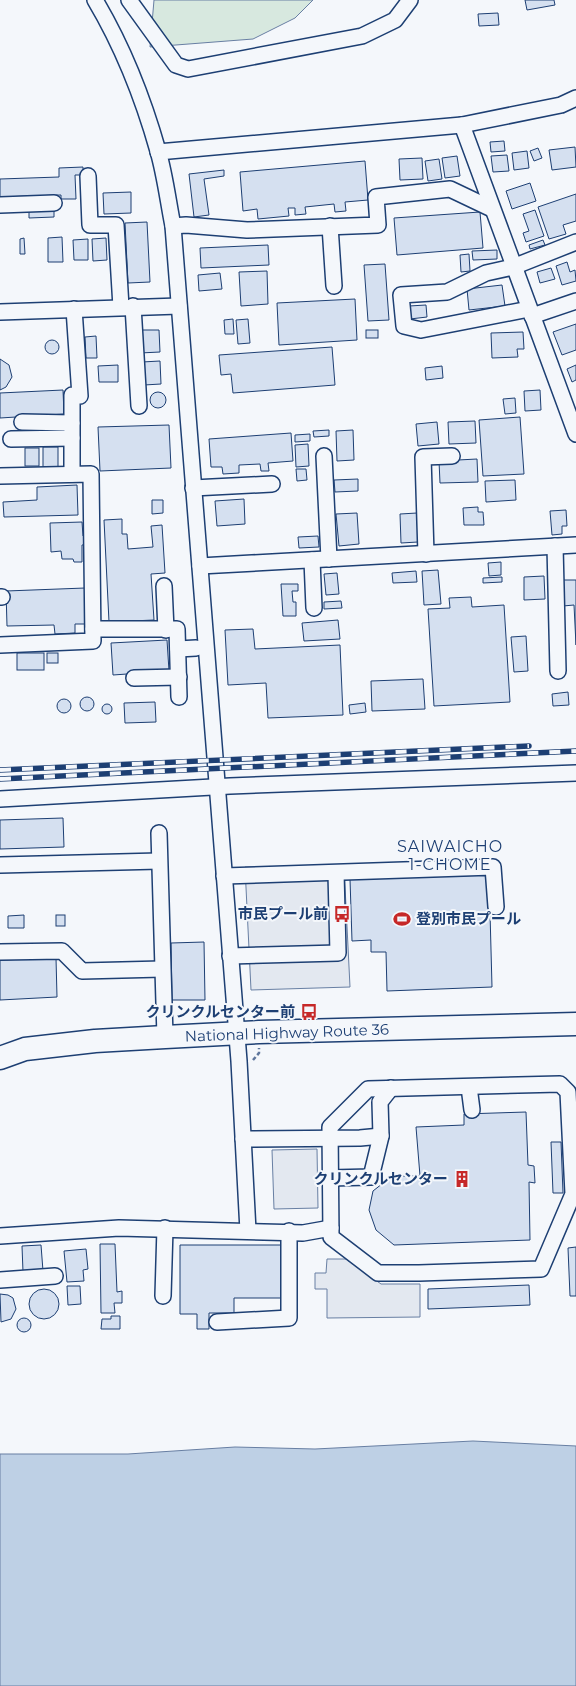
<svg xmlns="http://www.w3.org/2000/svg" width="576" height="1686" font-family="Montserrat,'Noto Sans JP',sans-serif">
<rect width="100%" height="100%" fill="#f4f7fb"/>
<path fill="#d7e8df" stroke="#687fa3" d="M154 0H313L295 18 253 39 150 47Z"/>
<g fill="#e3e8f0" stroke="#687fa3">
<path d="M344 866 350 987 251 990 245 867Z"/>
<path d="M317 1149 318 1208 274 1209 272 1150Z"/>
<path d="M327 1259H346L381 1284H420V1317L327 1318V1289H315V1273H326Z"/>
</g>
<path fill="#bed0e5" stroke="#687fa3" d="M473 1441 576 1446V1686H0V1454H128L235 1447 315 1449Z"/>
<g fill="#d5e0f0" stroke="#1d3f73">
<path d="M525 0H554L555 5 527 10Z"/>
<path d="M498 13 499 25 479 26 478 14Z"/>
<path d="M504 141 505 151 491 152 490 142Z"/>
<path d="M575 147 576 167 552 170 549 150Z"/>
<path d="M538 148 542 158 534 161 530 151Z"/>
<path d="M527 151 529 168 514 170 512 153Z"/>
<path d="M507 155 509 171 493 172 491 156Z"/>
<path d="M457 156 460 176 445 178 442 158Z"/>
<path d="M422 158 423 179 400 180 399 159Z"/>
<path d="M439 159 442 179 428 181 425 161Z"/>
<path d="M365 161 368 200 345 202 346 211 335 212 334 204 305 207 306 214 295 215V208H288L289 216 258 219 257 209 243 211 240 172Z"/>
<path d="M83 167V175H75L76 199H61V195L0 197V179L59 177V168Z"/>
<path d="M224 170V176L204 179 209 215 194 217 189 174Z"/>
<path d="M530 183 536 201 512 209 506 191Z"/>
<path d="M131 192V213L104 214 103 193Z"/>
<path d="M576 194V221L563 225 566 234 549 239 538 207Z"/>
<path d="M54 210V217L29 218V211Z"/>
<path d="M535 210 544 236 526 242 523 233 529 231 523 214Z"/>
<path d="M480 212 483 248 397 255 394 218Z"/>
<path d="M147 222 150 282 128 283 125 223Z"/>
<path d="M62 237 63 262H48V238Z"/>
<path d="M24 238 25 254H20V239Z"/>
<path d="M106 238 107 260 93 261 92 239Z"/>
<path d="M88 239V260H74L73 240Z"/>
<path d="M543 240 545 245 530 249 529 245Z"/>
<path d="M268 245 269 265 201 268 200 248Z"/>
<path d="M497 250V259L473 260 472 251Z"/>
<path d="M469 254 470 271 461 272 460 255Z"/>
<path d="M567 262 570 272 575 270 576 281 562 285 556 266Z"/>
<path d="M385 264 389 320 368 321 364 265Z"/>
<path d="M551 268 555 279 540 283 537 272Z"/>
<path d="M267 271 268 304 241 306 239 272Z"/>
<path d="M220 273 222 289 199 291 198 275Z"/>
<path d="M502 285 505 306 469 310 467 289Z"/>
<path d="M355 299 357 340 279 345 277 303Z"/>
<path d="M426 305 427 317 410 319 409 306Z"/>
<path d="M233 319 234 334H225L224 320Z"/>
<path d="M248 319 250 343 238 344 236 320Z"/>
<path d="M576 324V350L562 355 553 332Z"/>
<path d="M140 330H159L160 352 140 353Z"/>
<rect x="366" y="330" width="12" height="8"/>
<path d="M523 332 524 349H517L518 357 492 358 491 333Z"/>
<path d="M96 336 97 358H86L85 337Z"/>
<circle cx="52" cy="347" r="7"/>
<path d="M332 347 335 385 233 393 231 374 221 375 219 355Z"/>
<path d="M0 359 9 365 12 377 6 387 0 390Z"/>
<path d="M160 361 161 384 144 385 142 362Z"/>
<path d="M118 365V382H99L98 366Z"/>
<path d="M576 365V380L572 382 567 369Z"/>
<path d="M442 366 443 378 426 380 425 368Z"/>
<path d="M63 390 64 414 0 418V393Z"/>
<path d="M540 390 541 410 525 411 524 391Z"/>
<circle cx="158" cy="400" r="8"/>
<path d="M515 398 516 413 505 414 503 399Z"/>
<path d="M520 417 524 474 483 476 479 420Z"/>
<path d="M475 421 476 443 449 444 448 422Z"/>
<path d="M437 422 439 444 418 446 416 424Z"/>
<path d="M169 425 171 468 100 471 98 427Z"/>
<path d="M329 430V436L314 437 313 431Z"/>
<path d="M353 430 354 460 337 461 336 431Z"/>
<path d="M291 433 293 461 268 463 269 471H261L260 464 239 465V473L223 474 222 467H211L209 439Z"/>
<path d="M310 434V441L295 442V435Z"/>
<path d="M308 444 309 466 296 467 295 445Z"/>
<rect x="43" y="447" width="15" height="20"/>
<rect x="25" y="448" width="14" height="18"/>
<path d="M477 459 478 482 440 483 439 461Z"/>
<path d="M296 469H306L307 480 297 481Z"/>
<path d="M358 479V491L335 492 334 480Z"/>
<path d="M515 480 516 500 486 502 485 481Z"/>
<path d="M77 485 78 515 4 517 3 502 37 500V487Z"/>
<path d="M244 499 245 524 217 526 215 501Z"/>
<path d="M152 500H163V513L152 514Z"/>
<path d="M478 507V512H483L484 525H464L463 508Z"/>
<path d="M566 510 567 526H562V534L552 535 550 511Z"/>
<path d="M357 513 359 544 339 546 336 514Z"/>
<path d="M417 513 418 542 401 543 400 514Z"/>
<path d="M122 519V534H127L128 549 153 547 151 526 162 525 165 573 151 574 154 620 109 622 104 520Z"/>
<path d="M82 522 83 536 90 535V544L82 545V562H74L73 559H62L61 551 51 552 50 523Z"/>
<path d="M318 536 319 547 299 548 298 537Z"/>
<path d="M501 562V575L489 576 488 563Z"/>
<path d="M438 570 441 604 424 605 422 571Z"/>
<path d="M416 571 417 582 393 583 392 573Z"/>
<path d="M337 573 339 594 326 595 324 574Z"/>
<path d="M544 576 545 599 524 600V577Z"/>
<path d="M502 577V582L483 583V578Z"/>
<path d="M562 580H576V645L574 605 563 606Z"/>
<path d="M281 584H298V591H292L293 602H296V616H283Z"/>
<path d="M85 588 87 624H75V633L55 634 54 625 7 626 6 591Z"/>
<path d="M471 597 472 607 504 605 510 702 434 706 428 609 450 608 449 598Z"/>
<path d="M341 601 342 608 324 609V602Z"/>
<path d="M338 620 340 639 304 641 302 623Z"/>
<path d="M253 629 255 649 340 645 343 715 268 718 266 683 228 685 225 630Z"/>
<path d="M526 636 528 671 514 672 511 637Z"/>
<path d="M167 640 169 671 113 675 111 643Z"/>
<rect x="17" y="653" width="27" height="17"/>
<rect x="47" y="653" width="11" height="10"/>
<path d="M423 679 425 709 372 711 371 681Z"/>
<path d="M568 692 569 705 553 706 552 694Z"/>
<circle cx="87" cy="704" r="7"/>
<circle cx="64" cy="706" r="7"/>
<path d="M155 702 156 722 125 723 124 703Z"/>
<path d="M365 703 366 712 350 714 349 705Z"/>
<circle cx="107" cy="709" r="5"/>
<path d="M63 818 64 847 0 849V820Z"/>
<path d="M489 875 492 987 387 991 386 952H371V940L352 941 350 879Z"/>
<path d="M24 915V928H8V916Z"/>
<rect x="56" y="915" width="9" height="11"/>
<path d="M204 942 205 1000H172L171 943Z"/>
<path d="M56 958 57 997 0 1000V960Z"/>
<path d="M526 1112 528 1165 534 1166 535 1183 529 1182 530 1240 394 1245 376 1230 369 1210 373 1191 392 1176H420L416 1127 464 1125V1114Z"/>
<path d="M551 1142H561L563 1193H553Z"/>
<path d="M100 1244H115L117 1292 122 1291V1303H114L115 1313H101Z"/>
<path d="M41 1245 43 1271 23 1272 22 1246Z"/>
<path d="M180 1245H282V1298H234V1313H209V1329H197V1314H180Z"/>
<path d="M576 1247V1296H570L568 1248Z"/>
<path d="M86 1249 88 1269 83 1270 84 1281 67 1282 64 1251Z"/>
<path d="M529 1285 530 1305 428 1309V1289Z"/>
<path d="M67 1286H80L81 1304 68 1305Z"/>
<circle cx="44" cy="1304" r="15"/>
<path d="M0 1294 8 1295 13 1298 16 1309 11 1319 1 1322Z"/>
<path d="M111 1316H120V1329H101L102 1319H111Z"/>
<circle cx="24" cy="1325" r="7"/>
</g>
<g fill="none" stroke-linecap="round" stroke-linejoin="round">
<g stroke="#1d3f73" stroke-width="18">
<g id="minor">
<path d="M95 0C123 47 143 98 158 151 165 175 168 201 173 226L239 1061 248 1231"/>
<path d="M129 0 176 65 188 69 362 36 395 20 410 0"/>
<path d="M462 125 576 434"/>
<path d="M158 152 462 125 561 105 576 98"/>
<path d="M88 176 90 225H116L121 307"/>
<path d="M0 205 54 203"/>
<path d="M173 226 186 225 247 230 378 225 376 197 450 189 492 209"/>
<path d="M330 226 334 286"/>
<path d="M133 306 139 406"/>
<path d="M529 309 421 330 404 326 401 295 447 292 486 273 513 267 576 242"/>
<path d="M0 312 179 306"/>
<path d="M532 316 576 301"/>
<path d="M22 422 72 423"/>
<path d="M11 439 72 438"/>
<path d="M324 456 329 559"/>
<path d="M72 474V395L80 396 74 309"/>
<path d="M0 476 91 474 93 641 0 645"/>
<path d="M193 488 272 484"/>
<path d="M555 546 558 671"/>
<path d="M426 554 423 457 452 456"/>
<path d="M312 560 314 608"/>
<path d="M200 566 576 545"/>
<path d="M164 586 166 630"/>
<path d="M0 597H2"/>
<path d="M93 629H177L179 697"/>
<path d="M178 649 196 648"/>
<path d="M134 678 179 677"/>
<path d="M0 799 230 786 576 773"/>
<path d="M159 833 165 1037"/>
<path d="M0 865 159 861"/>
<path d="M224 876 493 867 496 907"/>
<path d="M0 952 62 951 82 971 162 969"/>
<path d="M230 956 338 953 336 873"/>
<path d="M560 1084 568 1092 573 1194 541 1269 419 1273H378L331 1237 330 1127 368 1089Z"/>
<path d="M469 1087 472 1110"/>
<path d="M243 1139 360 1138 381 1136"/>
<path d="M330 1178 371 1177 381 1136 380 1102 391 1088"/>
<path d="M0 1236 119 1228 303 1233 331 1228"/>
<path d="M0 1280 55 1276"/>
<path d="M163 1296 165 1228"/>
<path d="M217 1322 289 1318V1231"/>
</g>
</g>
<g stroke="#1d3f73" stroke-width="25">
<path id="highway" d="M0 1058 25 1049 95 1041 165 1037 259 1032 576 1024"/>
</g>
<path stroke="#5e769c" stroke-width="2.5" stroke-dasharray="4 2.5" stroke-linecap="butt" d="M253 1060 259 1053V1048"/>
<use href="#minor" stroke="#f4f7fb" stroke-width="15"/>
<use href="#highway" stroke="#f4f7fb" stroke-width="22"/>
<g stroke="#1d3f73" stroke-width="5.5">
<g id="rail">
<path d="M0 770 529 746"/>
<path d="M0 779 576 751"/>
</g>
</g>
<use href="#rail" stroke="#f4f7fb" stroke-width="4" stroke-dasharray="11" stroke-linecap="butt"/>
</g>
<defs>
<g id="bus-bare" transform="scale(1.35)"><path d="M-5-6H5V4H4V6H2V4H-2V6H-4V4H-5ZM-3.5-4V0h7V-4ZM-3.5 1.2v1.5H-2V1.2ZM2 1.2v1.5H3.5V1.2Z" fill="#c62828" stroke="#f4f7fb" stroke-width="2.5" paint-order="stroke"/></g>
<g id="stadium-bare" transform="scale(1.35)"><path d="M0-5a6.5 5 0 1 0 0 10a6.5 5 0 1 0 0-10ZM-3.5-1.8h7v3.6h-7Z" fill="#c62828" stroke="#f4f7fb" stroke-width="2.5" paint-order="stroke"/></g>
<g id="building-bare" transform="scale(1.35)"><path d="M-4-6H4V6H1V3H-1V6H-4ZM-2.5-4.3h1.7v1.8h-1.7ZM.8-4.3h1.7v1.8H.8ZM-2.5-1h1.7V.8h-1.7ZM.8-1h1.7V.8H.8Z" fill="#c62828" stroke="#f4f7fb" stroke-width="2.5" paint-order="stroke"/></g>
</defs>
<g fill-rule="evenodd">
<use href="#bus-bare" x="342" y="914"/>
<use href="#stadium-bare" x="402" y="919"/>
<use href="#bus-bare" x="309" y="1012"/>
<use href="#building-bare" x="462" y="1179"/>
</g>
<g text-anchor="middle" stroke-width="4" stroke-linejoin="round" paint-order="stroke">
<g font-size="15" font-weight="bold" fill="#1d3f73" stroke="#f4f7fb" text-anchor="end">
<text x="328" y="919">市民プール前</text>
<text x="416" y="924" text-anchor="start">登別市民プール</text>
<text x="295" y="1017">クリンクルセンター前</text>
<text x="448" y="1184">クリンクルセンター</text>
</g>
<g font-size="15" fill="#1d3f73" stroke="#f4f7fb">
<text transform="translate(287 1033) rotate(-2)" y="5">National Highway Route 36</text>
</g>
<g font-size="16" letter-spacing="1" fill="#1d3f73" stroke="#f4f7fb">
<text x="450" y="852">SAIWAICHO<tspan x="450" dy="18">1-CHOME</tspan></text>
</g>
</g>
</svg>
